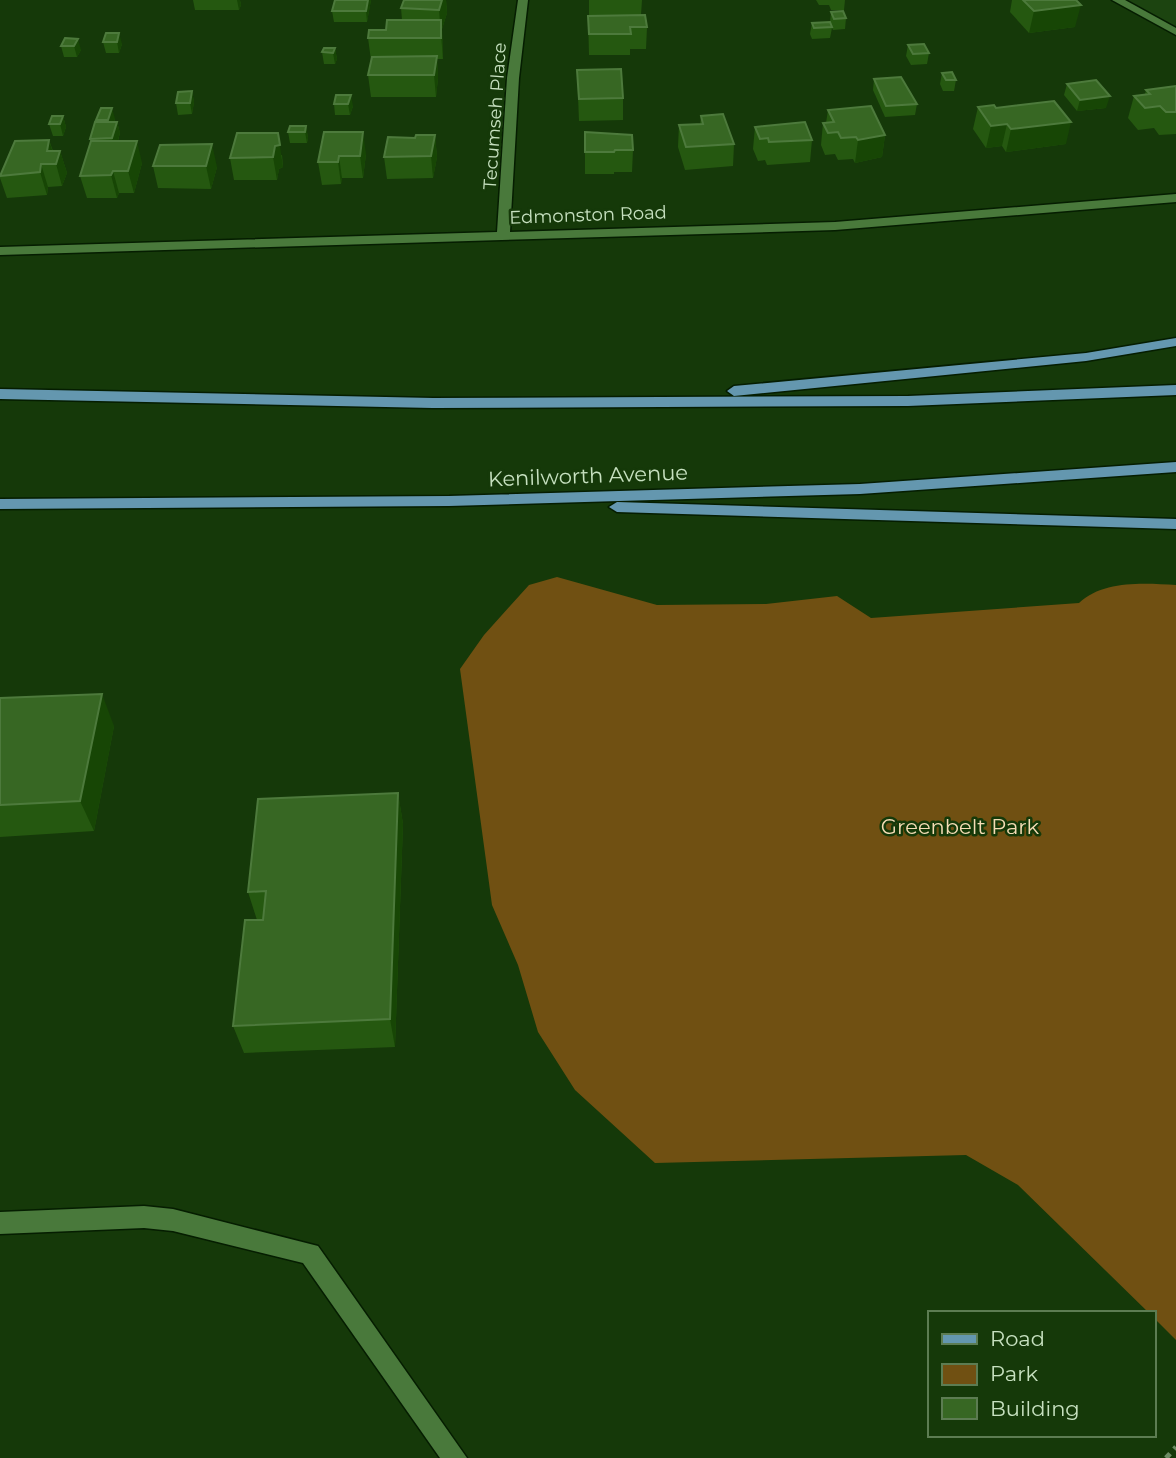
<svg xmlns="http://www.w3.org/2000/svg" width="1176" height="1458" font-family="Montserrat,sans-serif">
<rect width="100%" height="100%" fill="#153909"/>
<path fill="#1c4410" d="M1117 0H1176V32Z"/>
<path fill="#705012" d="M557 577 657 605 766 604 837 596 871 618 1079 603C1103 580 1144 583 1176 585V1340L1153 1317V1313H1149L1018 1185 966 1155 655 1163 575 1090 538 1032 518 965 492 905 460 669 484 635 529 585Z"/>
<g fill="none" stroke-linecap="round" stroke-linejoin="round">
<g stroke="#051d01" stroke-width="3">
<g id="minor">
<path d="M518 0H528L519 78 510 232 835 222 1176 194V202L835 230 0 255V247L497 232 507 78Z"/>
<path d="M1112 0H1125L1176 28V35Z"/>
<path d="M144 1206 173 1209 318 1246 467 1458H440L303 1263 173 1231 144 1228 0 1234V1212Z"/>
</g>
</g>
<g stroke="#051d01" stroke-width="3">
<g id="major">
<path d="M1176 338V346L1086 361 734 396 727 391 734 386 1086 353Z"/>
<path d="M1176 385V395L908 406 433 408 0 399V389L433 398 908 396Z"/>
<path d="M1176 462V472L860 494 449 506 0 509V499L449 496 860 484Z"/>
<path d="M617 502 1176 519V529L617 512 609 507Z"/>
</g>
</g>
<path stroke="#6d8c64" stroke-width="5" stroke-dasharray="6 6" stroke-linecap="butt" d="M1166 1458 1176 1447"/>
<use href="#minor" fill="#49793b" fill-rule="evenodd"/>
<use href="#major" fill="#6497af" fill-rule="evenodd"/>
</g>
<g fill="#255810">
<path d="M193 0H240L241 5 239 10H195Z"/>
<path d="M371 0 367 22H334L332 11Z"/>
<path d="M404 0H446L447 13 442 29 443 59H437L438 78 436 97H371L368 75 371 60 368 38 386 30 402 20 401 8Z"/>
<path d="M589 0H642L641 15 647 27 646 49H630V55H589L588 16H589Z"/>
<path d="M816 0H845L844 10H831L829 5H819Z"/>
<path d="M1012 0H1076L1075 27 1029 33 1010 12Z"/>
<path d="M831 12 846 18 845 29 833 30 832 28 830 38 812 39 810 34 812 23 830 22Z"/>
<path d="M106 33 122 44 119 53H106L103 42Z"/>
<path d="M65 38 81 50 77 57H64L61 46Z"/>
<path d="M908 45 929 53 927 64 911 65 906 56Z"/>
<path d="M335 48 337 59 335 64H324L322 52Z"/>
<path d="M577 70 623 98V120L579 121Z"/>
<path d="M942 73 956 80 954 91H943L940 84Z"/>
<path d="M874 79 917 104 915 115 885 117 873 90Z"/>
<path d="M1067 84 1106 108 1077 111 1064 95Z"/>
<path d="M1176 86V134L1159 135 1154 128 1138 130 1128 118 1134 96 1145 94 1146 90Z"/>
<path d="M192 91 194 102 192 114 178 115 176 103Z"/>
<path d="M336 95 353 106 350 115H335L334 104Z"/>
<path d="M978 107 996 108 1066 144 1006 152 1002 146 986 148 973 129Z"/>
<path d="M828 110 885 135 882 157 855 163 853 159 838 160 835 154 825 155 821 145 823 123H826Z"/>
<path d="M63 116 66 127 63 136H53L49 124Z"/>
<path d="M701 116 734 144 733 166 685 170 678 147 679 125 700 124Z"/>
<path d="M115 119 114 122H117L120 133 118 141 142 163 134 193H119L117 198H87L80 176 91 142 90 139 96 122V120Z"/>
<path d="M306 126 308 138 307 143H290L288 132Z"/>
<path d="M755 127 812 140 810 162 767 165 765 160 758 161 753 149Z"/>
<path d="M324 132 366 154 363 178H342L341 184 322 185 318 162Z"/>
<path d="M585 132 633 150 632 172H614V174H585Z"/>
<path d="M435 135 437 157 433 178 387 179 384 157 415 138Z"/>
<path d="M49 140 53 151H60L67 173 62 186 48 187 47 195 7 198 0 178V174Z"/>
<path d="M282 155 283 167 279 169 277 180H234L230 158Z"/>
<path d="M153 166 217 167 211 189 158 188Z"/>
<path d="M0 698 114 726 94 831 0 837Z"/>
<path d="M398 793 403 824 395 1047 244 1053 233 1026 257 920 248 892Z"/>
</g>
<g fill="#174605">
<path d="M237 0H240L241 5 239 10Z"/>
<path d="M368 0H371L367 22 366 11Z"/>
<path d="M442 0H446L447 13 442 29 443 59 439 10Z"/>
<path d="M1081 5 1075 27 1029 33 1034 11Z"/>
<path d="M119 33 122 44 119 53 117 42Z"/>
<path d="M78 39 81 50 77 57 74 46Z"/>
<path d="M335 48 337 59 335 64 333 53Z"/>
<path d="M437 56 438 78 436 97 434 75Z"/>
<path d="M192 91 194 102 192 114 190 103Z"/>
<path d="M351 95 353 106 350 115 348 104Z"/>
<path d="M1110 96 1106 108 1077 111 1080 100Z"/>
<path d="M112 108 115 119 111 131 108 120Z"/>
<path d="M63 116 66 127 63 136 60 124Z"/>
<path d="M117 122 120 133 115 150 112 138Z"/>
<path d="M1071 122 1066 144 1006 152 1011 129Z"/>
<path d="M1007 124 1002 146 986 148 991 126Z"/>
<path d="M306 126 308 138 307 143 305 132Z"/>
<path d="M363 132 366 154 363 178 360 156Z"/>
<path d="M278 133 283 167 279 169 277 180 273 157Z"/>
<path d="M435 135 437 157 433 178 431 156Z"/>
<path d="M885 135 882 157 855 163 858 140Z"/>
<path d="M49 140 56 162 60 151 67 173 62 186 56 164 47 151Z"/>
<path d="M137 141 142 163 134 193 128 171Z"/>
<path d="M212 144 217 167 211 189 206 166Z"/>
<path d="M339 156 342 178 341 184 338 162Z"/>
<path d="M41 164 48 187 47 195 40 172Z"/>
<path d="M113 171 119 193 117 198 111 175Z"/>
<path d="M102 694 114 726 94 831 80 801Z"/>
<path d="M398 793 403 824 395 1047 390 1019Z"/>
</g>
<g fill="#376723" stroke="#4d7a3c" stroke-width="2">
<path d="M335 0H368L366 11H332Z"/>
<path d="M404 0H442L439 10 401 8Z"/>
<path d="M1023 0H1076L1081 5 1034 11Z"/>
<path d="M843 11 846 18 834 19 831 12Z"/>
<path d="M645 15 647 27H630L631 34H589L588 16Z"/>
<path d="M387 20H441V38H368L369 30H386Z"/>
<path d="M830 22 832 27 814 28 812 23Z"/>
<path d="M106 33H119L117 42H103Z"/>
<path d="M65 38 78 39 74 46H61Z"/>
<path d="M924 44 929 53 913 54 908 45Z"/>
<path d="M324 48H335L333 53 322 52Z"/>
<path d="M437 56 434 75H368L372 57Z"/>
<path d="M621 69 623 98 579 99 577 70Z"/>
<path d="M952 72 956 80H946L942 73Z"/>
<path d="M901 77 917 104 886 106 874 79Z"/>
<path d="M1096 80 1110 96 1080 100 1067 84Z"/>
<path d="M1176 86V112H1166L1160 106 1145 108 1134 96 1150 94 1146 90Z"/>
<path d="M192 91 190 103H176L178 92Z"/>
<path d="M336 95H351L348 104H334Z"/>
<path d="M1054 101 1071 122 1011 129 1007 124 991 126 978 107 994 105 996 108Z"/>
<path d="M871 106 885 135 858 140 856 137 841 138 838 132 828 133 823 123 834 122 828 110Z"/>
<path d="M101 108H112L108 120H96Z"/>
<path d="M723 114 734 144 686 147 679 125 703 124 701 116Z"/>
<path d="M52 116H63L60 124H49Z"/>
<path d="M95 122H117L112 138 90 139Z"/>
<path d="M805 122 812 140 769 142 768 138 760 139 755 127Z"/>
<path d="M290 126H306L305 132H288Z"/>
<path d="M324 132H363L360 156H339L338 162H318Z"/>
<path d="M585 132 632 135 633 150H615L614 152H585Z"/>
<path d="M237 133H278L280 145 275 146 273 157 230 158Z"/>
<path d="M416 135H435L431 156 384 157 388 137 415 138Z"/>
<path d="M49 140 47 151H60L56 164H41L40 172 0 176 15 141Z"/>
<path d="M91 141H137L128 171H113L111 175 80 176Z"/>
<path d="M212 144 206 166H153L160 145Z"/>
<path d="M102 694 80 801 0 805V698Z"/>
<path d="M398 793 390 1019 233 1026 245 920H263L266 891 248 892 258 799Z"/>
</g>
<g text-anchor="middle" stroke-width="5" stroke-linejoin="round" paint-order="stroke">
<g font-size="18" fill="#c7e1c0" stroke="#153909">
<text transform="translate(495 116) rotate(-86)" y="6">Tecumseh Place</text>
<text transform="translate(588 215) rotate(-2)" y="6">Edmonston Road</text>
</g>
<g font-size="21" fill="#c7e1c0" stroke="#153909">
<text transform="translate(588 476) rotate(-2)" y="7">Kenilworth Avenue</text>
</g>
<g font-size="21" fill="#f5dcb5" stroke="#153909">
<text x="960" y="834">Greenbelt Park</text>
</g>
</g>
<rect x="928" y="1311" width="228" height="126" fill="#153909" stroke="#5c7c52" stroke-width="2"/>
<rect x="942" y="1334" width="35" height="10" fill="#6497af" stroke="#5c7c52" stroke-width="2"/>
<text x="990" y="1346" font-size="21" fill="#c7e1c0">Road</text>
<rect x="942" y="1364" width="35" height="21" fill="#705012" stroke="#5c7c52" stroke-width="2"/>
<text x="990" y="1381" font-size="21" fill="#c7e1c0">Park</text>
<rect x="942" y="1398" width="35" height="21" fill="#376723" stroke="#5c7c52" stroke-width="2"/>
<text x="990" y="1416" font-size="21" fill="#c7e1c0">Building</text>
</svg>
